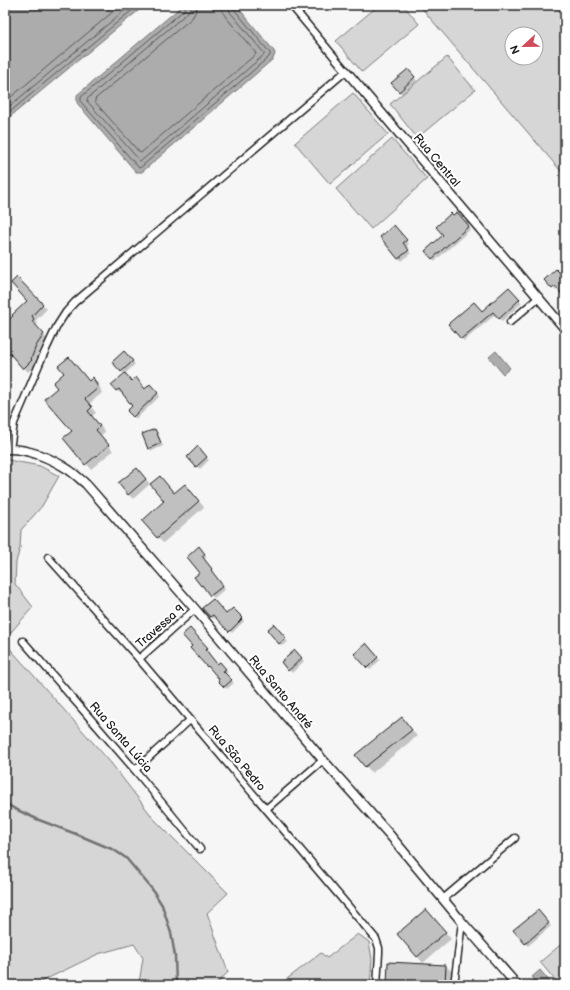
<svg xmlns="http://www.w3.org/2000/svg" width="570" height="990" font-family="'Balsamiq Sans',sans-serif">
<rect width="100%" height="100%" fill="#f6f6f6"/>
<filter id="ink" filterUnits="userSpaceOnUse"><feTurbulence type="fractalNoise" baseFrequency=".025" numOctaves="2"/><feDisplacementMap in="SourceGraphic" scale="8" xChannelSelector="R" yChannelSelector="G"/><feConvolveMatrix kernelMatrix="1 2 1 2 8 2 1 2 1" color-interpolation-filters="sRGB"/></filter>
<g filter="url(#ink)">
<g fill="#d6d6d6" stroke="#797979" fill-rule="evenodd">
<path d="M379 5H403L419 24 362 72 336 41Z"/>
<path d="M419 5H536L538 6 537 5H565V176ZM512 34H536V58H512Z"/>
<path d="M447 57 475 90 417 138 390 104Z"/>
<path d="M353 93 388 134 330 184 295 143Z"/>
<path d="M392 139 427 179 371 229 336 189Z"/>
<path d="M5 390 6 396 8 460 40 466 59 476 42 506 21 530 20 548 16 562 15 584 33 607 5 639Z"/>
<path d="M5 643 111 763 154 819 228 893 207 913 228 972 216 985H141L139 983 143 958 134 944 98 954 34 985H5Z"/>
<path d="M358 934 369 942 372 959 370 985H279L321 953 327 958Z"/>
<path d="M565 941V985H559L540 962Z"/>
</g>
<g fill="#acacac" stroke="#727272">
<path d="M5 5H145L5 121Z"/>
<path d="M183 5H236L274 51 275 54 273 59 142 172H136L77 103V95Z"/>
<path d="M496 351 510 368 503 374 489 357Z"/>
<path d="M540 970 552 984 551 985H532L530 983 534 979 532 977Z"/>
</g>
<g fill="#0003">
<path d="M411 73 417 81 402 94 399 91Z"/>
<path d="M453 216H460L471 229 435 261 426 251 444 235Z"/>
<path d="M397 229 409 244 405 247 411 253 402 261 381 237Z"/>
<path d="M17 278 47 309 35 321 38 324 35 326 47 339 40 350 34 364 36 365 28 372 5 346V324L29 301Z"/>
<path d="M565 279V296L558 288 556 291 546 280Z"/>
<path d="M509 288 522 303 502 321 496 314 464 341 449 324 482 313Z"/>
<path d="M124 353 135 364 125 374 132 382 146 390 150 385 160 396 136 419 129 411 134 406 122 392 120 393 112 385 125 374 114 363Z"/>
<path d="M93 378 98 383 102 393 89 404 96 413 92 416 105 432 101 435 113 451 91 469 65 438 73 431 89 382Z"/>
<path d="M155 430 158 433 163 446 152 451 149 448Z"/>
<path d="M198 448 209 460 200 469 188 457Z"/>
<path d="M141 473 150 484 133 499 128 494Z"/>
<path d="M160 477 175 494 190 491 204 507 163 543 157 537 166 501Z"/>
<path d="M202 550 207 557 204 559 214 573H213L225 589 214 598 205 587 204 588 201 586 195 577 201 573Z"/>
<path d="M204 608 227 616 233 609 244 621 232 633 216 616 213 619Z"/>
<path d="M277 628 288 642 282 646 268 630Z"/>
<path d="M190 630 210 652 208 653 217 665 223 666 228 672 225 674 234 683 227 689 219 681 221 679 212 668 210 669 208 666 191 648 193 646Z"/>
<path d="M366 645 380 660 370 670 355 654Z"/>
<path d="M295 651 304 661 292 673 282 662Z"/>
<path d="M402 718 417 736 372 773 356 755Z"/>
<path d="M541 914 551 926 528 946 525 943Z"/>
<path d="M432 916 451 939 423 963 398 934Z"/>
<path d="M446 966 452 972 451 985H388Z"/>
</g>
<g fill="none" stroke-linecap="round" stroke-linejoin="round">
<g stroke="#565656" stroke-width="1">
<path d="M186 5 185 8 184 10 81 97V102L139 168 141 167 270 56V53L234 9 233 5"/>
<path d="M191 5 190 9 187 13 87 99V101L140 161H141L264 55V53L230 12 228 5"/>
<path d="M197 5 196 11 192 18 95 99V102L140 153 142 152 256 54 255 52 225 16 222 10V5"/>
<path d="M5 102 121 5"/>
<path d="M5 110 131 5"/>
<path d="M5 116 138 5"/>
</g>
<path stroke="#727272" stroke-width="2.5" d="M5 802 13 808 39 820 76 834 114 850 126 858 152 889 162 905 171 933 175 956 176 985"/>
</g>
<g fill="#c0c0c0" stroke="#1c1c1c">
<path d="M408 69 415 77 399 92 391 83Z"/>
<path d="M457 212 469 226 432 259 425 251 443 235 436 227 451 213 453 215Z"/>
<path d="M394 225 407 240 403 243 409 250 398 259 380 237Z"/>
<path d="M556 269 565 278V298L555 286 552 289 544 280Z"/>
<path d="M17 277 43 304 32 316 34 319 32 321 44 334 36 346 31 359 32 360 23 369 5 348V323L13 316 12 315 27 301 11 283Z"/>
<path d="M509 287 520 299 499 319 493 312 461 339 448 324 474 302 482 311Z"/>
<path d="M124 351 133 361 121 372 112 362Z"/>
<path d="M69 357 89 381 93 377 98 388 85 399 92 407 88 411 100 426 96 430 109 445 85 465 63 438 72 431 44 399 57 388 53 383 64 373 58 366Z"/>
<path d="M125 373 132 381 136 377 145 389 150 384 158 393 133 417 127 411 132 406 119 389 116 391 111 385Z"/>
<path d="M155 429 161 443 148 449 142 434Z"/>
<path d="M198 446 207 457 196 467 187 457Z"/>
<path d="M137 468 146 479 128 495 118 483Z"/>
<path d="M160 476 174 493 185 484 199 501 157 538 142 521 164 501 150 484Z"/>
<path d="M199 546 205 554 202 556 212 569 211 570 223 586 210 596 202 585 201 586 194 577 200 573 187 557Z"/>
<path d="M213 599 226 614 233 608 243 618 229 632 213 615 210 617 202 608Z"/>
<path d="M274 624 286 638 279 644 267 630Z"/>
<path d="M190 628 208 648 206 650 217 664 220 662 226 669 223 671 232 680 224 687 218 681 219 679 208 666 207 667 190 648 192 646 182 635Z"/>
<path d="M366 643 378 657 367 668 354 654Z"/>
<path d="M295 650 302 658 288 671 281 662Z"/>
<path d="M402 717 412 730 365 767 355 755Z"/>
<path d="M426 909 446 932 417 957 397 934Z"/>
<path d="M538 910 549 923 525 944 513 930Z"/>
<path d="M388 962 446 965 445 985H387Z"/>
</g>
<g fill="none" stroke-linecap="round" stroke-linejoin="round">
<g stroke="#1c1c1c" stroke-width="9">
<g id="minor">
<path d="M510 322 538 298"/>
<path d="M10 449 14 423 41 360 57 326 66 312 75 302 346 71 291 5"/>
<path d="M48 557 139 659 376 939 379 948V953L377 985"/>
<path d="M23 641 135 770 200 849"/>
<path d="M139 659 195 609"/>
<path d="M135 770 190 720"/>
<path d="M266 809 323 760"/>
<path d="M443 899 515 838"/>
<path d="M454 985 462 922"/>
</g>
</g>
<g stroke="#1c1c1c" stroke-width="11">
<g id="tertiary">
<path d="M346 71 565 329"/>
<path d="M5 449C27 448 51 458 69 470 75 474 81 480 86 484L195 609 323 760 389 834 462 922 517 985"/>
</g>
</g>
<use href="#minor" stroke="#fff" stroke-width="6"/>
<use href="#tertiary" stroke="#fff" stroke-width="8"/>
</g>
</g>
<g text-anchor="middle" stroke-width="4" stroke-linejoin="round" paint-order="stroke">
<g font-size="12" fill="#1c1c1c" stroke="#fff">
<text transform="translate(437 160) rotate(50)" y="4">Rua Central</text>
<text transform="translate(160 626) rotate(-41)" y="4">Travessa 9</text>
<text transform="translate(281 692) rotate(50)" y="4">Rua Santo André</text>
<text transform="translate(121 737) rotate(49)" y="4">Rua Santa Lúcia</text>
<text transform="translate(237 758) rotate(50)" y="4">Rua São Pedro</text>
</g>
</g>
<rect width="570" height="990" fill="none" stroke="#fff" stroke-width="20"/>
<rect x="10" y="10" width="550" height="970" fill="none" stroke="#1c1c1c" stroke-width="1.5" filter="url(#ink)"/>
<g transform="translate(524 46) rotate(248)"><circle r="19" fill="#ffffff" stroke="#a4a4a4"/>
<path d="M0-3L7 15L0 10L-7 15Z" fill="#d1495b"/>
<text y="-6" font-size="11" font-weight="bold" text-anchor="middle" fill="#1c1c1c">N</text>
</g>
</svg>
